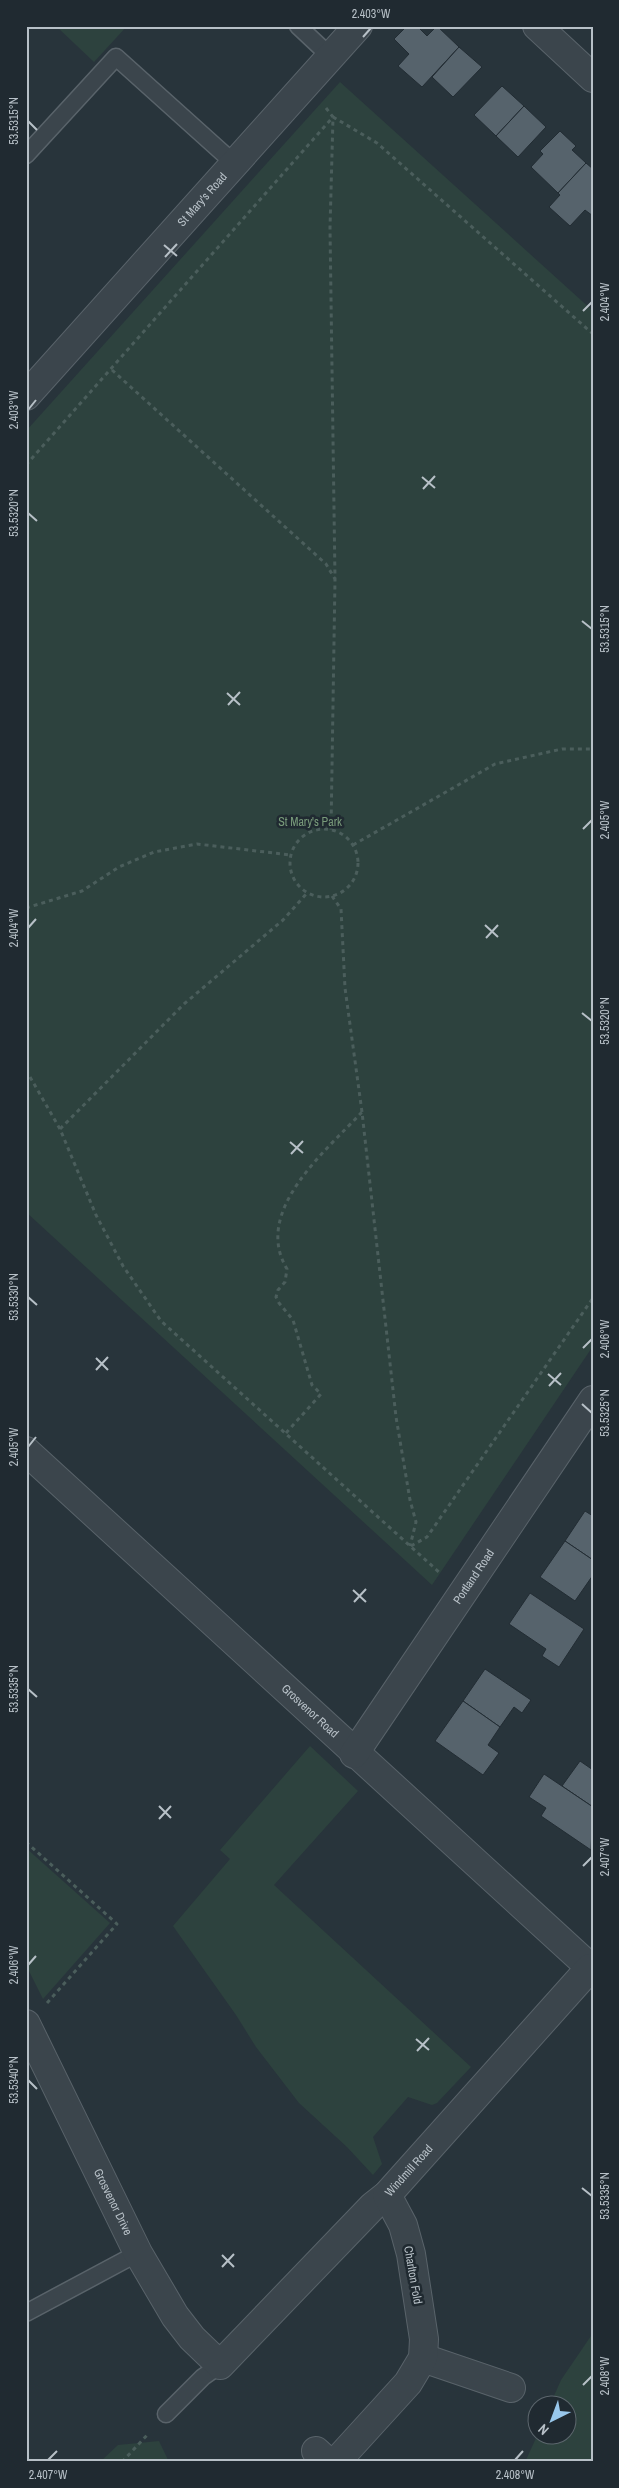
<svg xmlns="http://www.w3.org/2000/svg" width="619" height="2488" font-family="'Archivo Narrow',sans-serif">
<rect width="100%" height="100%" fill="#28343b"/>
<g fill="#2d423e">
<path d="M56 26H127L94 62Z"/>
<path d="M340 82 593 311V1346L432 1585 26 1212V431Z"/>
<path d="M310 1746 358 1791 274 1885 471 2067 437 2103 432 2105 408 2097 373 2137 382 2164 373 2175 347 2147 299 2103 256 2047 236 2015 173 1926 230 1859 220 1850Z"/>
<path d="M26 1848 110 1923 43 1999 26 1965Z"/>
<path d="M593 2333V2462H525L537 2436H566V2406L550 2405 561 2380Z"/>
<path d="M159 2441 169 2462H100L118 2445Z"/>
</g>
<g fill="#56636c" stroke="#222c33">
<path d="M407 26H417L427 36 437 26 459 47 422 87 398 66 409 54 394 39Z"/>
<path d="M459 47 482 67 453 97 432 77Z"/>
<path d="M502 86 524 106 496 136 474 115Z"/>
<path d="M524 106 546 127 518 157 496 136Z"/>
<path d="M560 131 576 146 572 150 586 163 558 193 531 167 543 154 540 151Z"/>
<path d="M586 163 593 169V216L585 210 570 226 549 207 560 195 558 193Z"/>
<path d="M585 1511 593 1516V1560L565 1541Z"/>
<path d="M565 1541 593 1560V1575L575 1601 540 1577Z"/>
<path d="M530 1593 584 1629 559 1667 542 1656 546 1649 509 1624Z"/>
<path d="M485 1669 531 1700 522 1713 514 1707 500 1727 463 1701Z"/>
<path d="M463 1701 500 1727 488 1745 499 1753 483 1775 435 1741Z"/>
<path d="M580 1761 593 1770V1807L562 1786Z"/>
<path d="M544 1774 593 1807 591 1850 541 1816 546 1808 529 1797Z"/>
</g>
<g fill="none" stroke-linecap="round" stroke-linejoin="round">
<g stroke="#59636a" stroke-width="19">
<g id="lane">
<path d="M298 26 331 57"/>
<path d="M26 155 116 57 235 164"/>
<path d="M26 2313 138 2253"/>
<path d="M166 2414 203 2377 220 2365"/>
</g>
</g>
<g stroke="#59636a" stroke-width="30">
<g id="street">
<path d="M537 26 593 78"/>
<path id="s1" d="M26 396 358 26"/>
<path id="s2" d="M26 1451 593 1970"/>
<path id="s3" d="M354 1754 593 1400"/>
<path id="s4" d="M26 2024 138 2253 175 2316 192 2338 220 2365 373 2206 387 2195 590 1968"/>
<path d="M423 2358 511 2388"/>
<path d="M316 2451 328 2462"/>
<path d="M336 2462 408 2383 423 2358 424 2339 411 2254 403 2225 387 2195"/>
</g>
</g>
<g stroke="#4b5e5c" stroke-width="3" stroke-dasharray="4 4" stroke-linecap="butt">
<path d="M326 108 333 117 330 228 335 579 331 830"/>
<path d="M112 370 326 564 335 579"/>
<path d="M26 465 333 117 377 143 593 334"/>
<circle cx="324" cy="863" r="34"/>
<path d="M353 845 495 764 562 749H593"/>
<path d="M332 896 341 909 345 988 362 1112 396 1417 410 1500 416 1522 410 1546"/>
<path d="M26 908 82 891 119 867 154 852 197 844 291 855"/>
<path d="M26 1070 60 1129 96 1215 123 1266 161 1321 440 1573"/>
<path d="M60 1129 184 1004 283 920 308 892"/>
<path d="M286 1433 321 1394 312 1385 293 1320 279 1303 276 1297 278 1290 285 1282 287 1269C252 1211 326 1151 362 1112"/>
<path d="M411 1546 427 1537 593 1298"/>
<path d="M26 1842 117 1924 47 2003"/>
<path d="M122 2462 149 2433"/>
</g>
<use href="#lane" stroke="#3b454c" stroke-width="16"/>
<use href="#street" stroke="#3b454c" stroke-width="28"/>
</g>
<path fill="none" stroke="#b7c0c7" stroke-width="2" d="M363 37 371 28M28 121 37 130M164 245 177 256M165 257 177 244M583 311 592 302M28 410 36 400M422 477 435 488M423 489 435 476M28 513 37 521M582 621 592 629M227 693 240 705M228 705 240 692M583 829 592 820M485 925 498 937M28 928 36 919M486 938 498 925M582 1013 592 1021M290 1142 303 1153M291 1154 303 1141M28 1297 37 1305M583 1348 592 1339M96 1358 108 1370M96 1370 108 1357M548 1374 561 1385M549 1386 561 1373M582 1404 592 1413M28 1447 36 1437M353 1590 366 1602M354 1602 366 1589M28 1689 37 1697M159 1806 171 1818M159 1819 171 1806M583 1866 592 1857M28 1965 36 1956M416 2039 429 2050M417 2051 429 2038M28 2080 37 2089M582 2188 592 2196M222 2255 234 2267M222 2267 234 2254M583 2385 592 2376M48 2460 57 2451M515 2460 523 2451"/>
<g text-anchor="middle" stroke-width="5" stroke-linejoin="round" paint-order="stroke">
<g font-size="12" fill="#b7c0c7" stroke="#202a31">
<text dy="4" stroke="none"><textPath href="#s1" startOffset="264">St Mary's Road</textPath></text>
<text dy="4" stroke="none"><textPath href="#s3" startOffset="214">Portland Road</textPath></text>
<text dy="4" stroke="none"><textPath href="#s2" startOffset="385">Grosvenor Road</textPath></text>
<text dy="4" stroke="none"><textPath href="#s4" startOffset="666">Windmill Road</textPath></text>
<text dy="4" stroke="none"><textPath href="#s4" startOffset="198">Grosvenor Drive</textPath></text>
<text transform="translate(413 2275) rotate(80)" y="4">Charlton Fold</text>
</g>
<g font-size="12" fill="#789a7a" stroke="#202a31">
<text x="310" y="826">St Mary's Park</text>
</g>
</g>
<rect width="619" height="2488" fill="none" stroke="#202a31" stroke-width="55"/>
<g transform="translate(552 2420) rotate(222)"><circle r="24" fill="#202a31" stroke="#5c666d"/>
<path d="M0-4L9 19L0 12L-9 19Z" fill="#98c7eb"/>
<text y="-8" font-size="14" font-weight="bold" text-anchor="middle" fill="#b7c0c7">N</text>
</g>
<rect x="28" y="28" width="564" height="2432" fill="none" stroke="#b7c0c7" stroke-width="2"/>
<g font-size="12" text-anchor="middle" fill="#b7c0c7">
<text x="371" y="18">2.403°W</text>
<text transform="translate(14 121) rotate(-90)" y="4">53.5315°N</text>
<text transform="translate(605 302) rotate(-90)" y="4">2.404°W</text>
<text transform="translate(14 410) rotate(-90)" y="4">2.403°W</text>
<text transform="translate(14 513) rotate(-90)" y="4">53.5320°N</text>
<text transform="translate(605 629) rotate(-90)" y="4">53.5315°N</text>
<text transform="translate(605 820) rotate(-90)" y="4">2.405°W</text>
<text transform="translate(14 928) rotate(-90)" y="4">2.404°W</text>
<text transform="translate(605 1021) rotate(-90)" y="4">53.5320°N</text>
<text transform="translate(14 1297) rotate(-90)" y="4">53.5330°N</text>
<text transform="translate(605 1339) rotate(-90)" y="4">2.406°W</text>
<text transform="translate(605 1413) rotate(-90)" y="4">53.5325°N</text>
<text transform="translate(14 1447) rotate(-90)" y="4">2.405°W</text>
<text transform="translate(14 1689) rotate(-90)" y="4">53.5335°N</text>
<text transform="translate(605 1857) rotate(-90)" y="4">2.407°W</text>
<text transform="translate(14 1965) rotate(-90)" y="4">2.406°W</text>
<text transform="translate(14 2080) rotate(-90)" y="4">53.5340°N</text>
<text transform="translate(605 2196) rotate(-90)" y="4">53.5335°N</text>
<text transform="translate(605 2376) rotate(-90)" y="4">2.408°W</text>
<text x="48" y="2479">2.407°W</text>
<text x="515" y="2479">2.408°W</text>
</g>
</svg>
